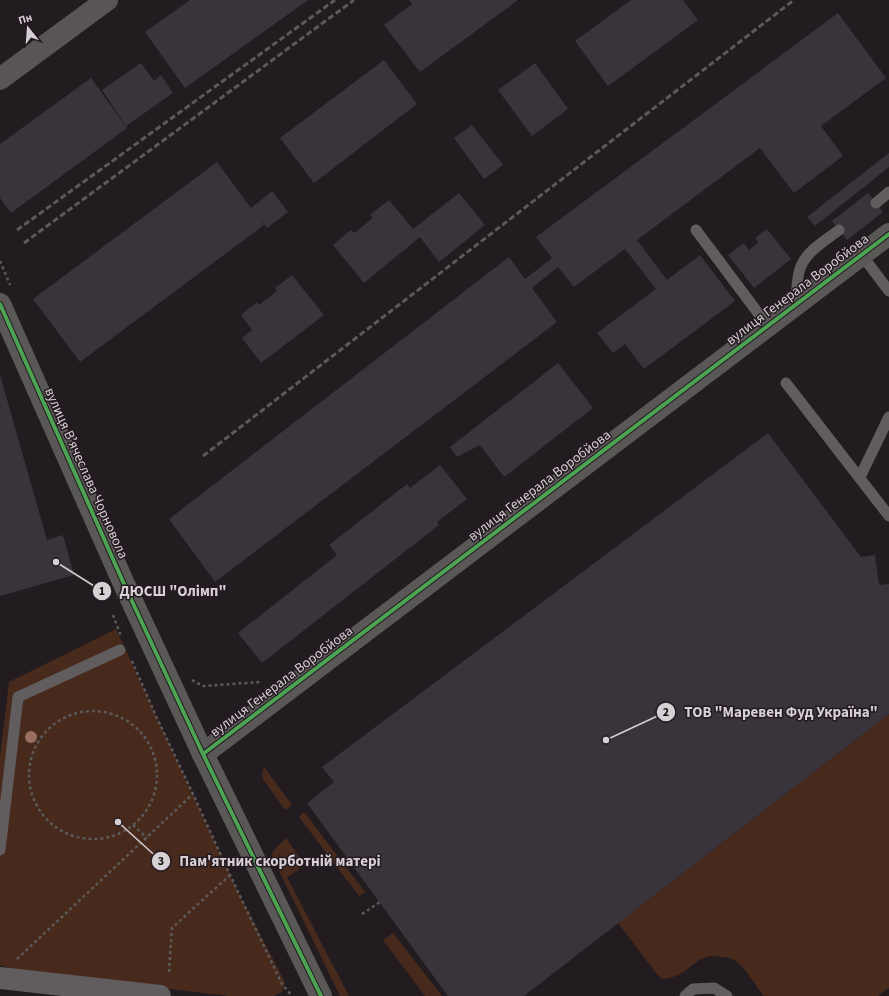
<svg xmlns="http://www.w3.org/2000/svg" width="889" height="996" font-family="'Source Sans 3',sans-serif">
<rect width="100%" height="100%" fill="#221c20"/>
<g fill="#482a1c">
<path d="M116 629 238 892 285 982 282 992 273 996H229L18 971 0 965V757L9 682Z"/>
<path d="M889 714V988L878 996H764C756 987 744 965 734 960 729 957 721 957 715 956 710 956 702 958 698 961 685 970 679 978 662 979L656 973 618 923Z"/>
<path d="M264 767 292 805 285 810 263 779 262 774Z"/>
<path d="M304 812 365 892 359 896 299 817Z"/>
<path d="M286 838 300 858 299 870 287 877 349 996H340L272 856 273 851Z"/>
<path d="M393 933 442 996H425L383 940Z"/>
</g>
<g fill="#39333c">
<path d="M190 0H308L185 88 145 32Z"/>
<path d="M409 0H518L420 72 384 25 412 4Z"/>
<path d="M631 0H683L698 20 608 86 575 41Z"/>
<path d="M838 13 886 78 821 126 843 156 794 193 760 148 637 240 667 280 700 255 735 301 644 369 625 344 613 353 597 333 656 289 625 249 574 287 558 267 532 288 557 322 215 582 169 519 509 257 525 279 552 258 536 237Z"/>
<path d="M384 60 417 104 314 183 280 138Z"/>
<path d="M141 63 154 81 161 75 173 93 126 126 102 90Z"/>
<path d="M535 63 568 109 532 136 498 90Z"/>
<path d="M91 78 127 128 11 213 0 198V144Z"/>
<path d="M472 125 503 165 484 179 454 138Z"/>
<path d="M889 153V167L815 226 807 217Z"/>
<path d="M217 162 251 208 272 191 288 212 267 228 257 215 264 225 80 362 33 299Z"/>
<path d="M459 193 485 225 439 262 420 237 364 283 333 245 351 230 354 233 373 218 370 215 389 200 413 229Z"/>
<path d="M868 193 883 212 847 240 832 221Z"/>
<path d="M767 229 791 259 754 288 728 255 744 243 749 250 758 243 755 238Z"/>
<path d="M292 275 324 315 261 363 242 338 252 330 241 315 257 302 259 305 277 291 275 288Z"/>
<path d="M558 363 593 408 504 477 480 445 457 457 450 447Z"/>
<path d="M0 375 47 540 63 535 74 575 0 596Z"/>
<path d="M768 433 861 557 875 555 879 585 889 584V714L524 996H448L307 803 334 782 322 767Z"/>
<path d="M440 465 467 499 437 522 439 525 262 663 238 633 337 555 329 545 407 484 410 488Z"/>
</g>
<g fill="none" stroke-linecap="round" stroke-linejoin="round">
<g stroke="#5c595b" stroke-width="2.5" stroke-dasharray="3 3" stroke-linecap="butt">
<path d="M0 261 10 285"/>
<path d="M113 615 121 636"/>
<path d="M132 661 156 716 193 794 230 875 282 984 292 996"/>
<path d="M192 680 203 686 261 682"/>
<circle cx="93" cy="775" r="64"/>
<path d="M133 825 147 838"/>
<path d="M362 914 380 902"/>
<path d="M17 959 193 794"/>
<path d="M169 972 172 928 230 875"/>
</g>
<g stroke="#615d5e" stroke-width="11">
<path d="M876 203 889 192"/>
<path d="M696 230 767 325"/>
<path d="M861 254 889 291"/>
<path d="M796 303C797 291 796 278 801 266 808 250 826 240 839 230"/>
<path d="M786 383 889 516"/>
<path d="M860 477 889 417"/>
<path d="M0 850 18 697 120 650"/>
<path d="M685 996 693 989 714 988 727 996"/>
</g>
<path stroke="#615d5e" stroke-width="22" d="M0 978 160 996"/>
<g stroke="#5a5757" stroke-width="22">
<path d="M0 304 124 584 203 754 321 996"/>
<path d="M203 754 889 234"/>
</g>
<path stroke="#595557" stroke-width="22" d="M0 79 107 0"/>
<g stroke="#5d585b" stroke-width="3" stroke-dasharray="6 3" stroke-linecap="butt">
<path d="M17 230 335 0"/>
<path d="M24 243 354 0"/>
<path d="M203 456 794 0"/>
</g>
<g stroke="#241a21" stroke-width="6">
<g id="cycleway">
<path d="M0 304 124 584 203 754 321 996"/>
<path d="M203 754 889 234"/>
</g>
</g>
<use href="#cycleway" stroke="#4ca352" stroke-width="4"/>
</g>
<circle fill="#99705e" cx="31" cy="737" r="6"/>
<g text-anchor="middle" stroke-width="3" stroke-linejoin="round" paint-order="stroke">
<g font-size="14" fill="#d6cfd3" stroke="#241a21">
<text transform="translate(797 289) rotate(-37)" y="5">вулиця Генерала Воробйова</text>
<text transform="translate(87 473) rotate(66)" y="5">вулиця Вʼячеслава Чорновола</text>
<text transform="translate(539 485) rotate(-37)" y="5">вулиця Генерала Воробйова</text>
<text transform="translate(281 681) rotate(-37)" y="5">вулиця Генерала Воробйова</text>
</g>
</g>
<path fill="none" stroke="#d6cfd3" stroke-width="1.5" d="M56 562L102 591M606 740L666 712M118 822L161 861"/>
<g fill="#d6cfd3" stroke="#241a21" stroke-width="1.5">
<circle cx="56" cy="562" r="4"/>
<circle cx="606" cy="740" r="4"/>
<circle cx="118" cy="822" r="4"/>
<circle cx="102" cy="591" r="10"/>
<circle cx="666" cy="712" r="10"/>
<circle cx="161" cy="861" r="10"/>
</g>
<g font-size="12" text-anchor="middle" font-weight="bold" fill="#111">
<text x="102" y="595">1</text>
<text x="666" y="716">2</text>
<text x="161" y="865">3</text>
</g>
<g font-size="15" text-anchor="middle" font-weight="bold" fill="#d6cfd3" stroke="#241a21" stroke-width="3" stroke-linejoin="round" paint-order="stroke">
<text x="173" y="596">ДЮСШ "Олімп"</text>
<text x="781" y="717">ТОВ "Маревен Фуд Україна"</text>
<text x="280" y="866">Пам'ятник скорботній матері</text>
</g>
<g transform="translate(28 28) rotate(343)" stroke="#241a21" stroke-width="3" paint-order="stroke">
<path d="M0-3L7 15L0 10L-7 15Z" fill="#d6cfd3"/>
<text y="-6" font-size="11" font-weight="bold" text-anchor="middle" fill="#d6cfd3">Пн</text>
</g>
</svg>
